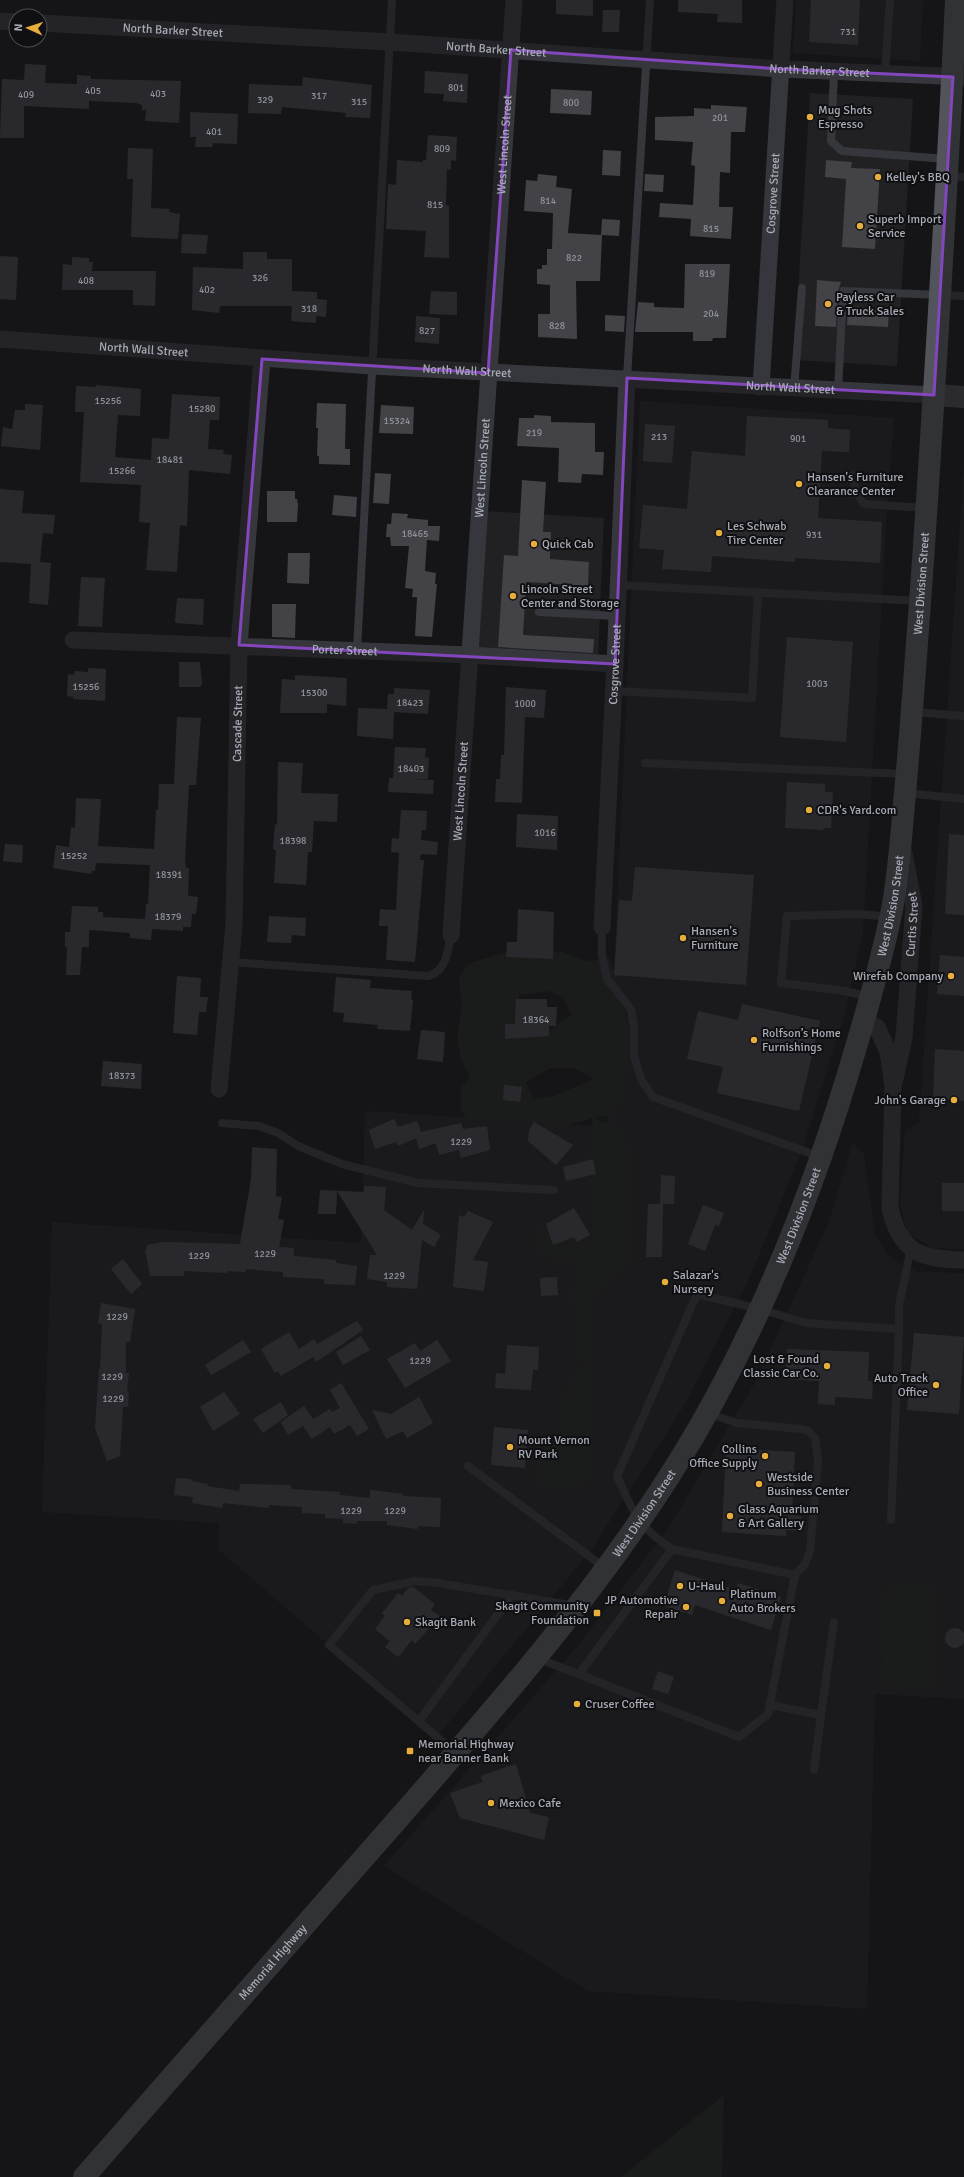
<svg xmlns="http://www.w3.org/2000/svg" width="964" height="2177" font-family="Signika,sans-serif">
<rect width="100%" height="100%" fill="#151517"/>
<g fill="#212124">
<path d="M796 0H923L920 61 793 53Z"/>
<path d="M810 93 913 99 897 366 794 360Z"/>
<path d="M640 401 894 418 887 506 863 932 844 1015 802 1150 748 1281 683 1407 591 1550 436 1738 218 1549 219 1523 42 1512 52 1222 361 1243 365 1111 607 1127Z"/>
<path d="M964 466V1249L934 1248 908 1234 900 1204 905 1131 919 1123Z"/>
<path d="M484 511 604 518 598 658 478 652Z"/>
<path d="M853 1142 864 1155 875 1236 888 1255 900 1264 917 1272 964 1273V1699L875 1694 867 2009 588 1991 384 1866 576 1648 666 1532 756 1381 829 1222Z"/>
</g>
<g fill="#1e251e" fill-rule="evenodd">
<path d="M517 949 563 952 586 961 609 959 621 988 629 1053 623 1097 614 1115 593 1118 622 1128C637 1170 633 1217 630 1262L593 1296V1479L571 1490 539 1483 533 1464 550 1439 566 1432C561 1397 566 1391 584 1362L575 1342 577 1317 584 1311 574 1302V1288L580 1259 556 1261 536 1250 539 1227 569 1247 595 1240 597 1221 590 1206 594 1147 592 1118 570 1125 466 1118 461 1109V1087L470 1078 462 1061 457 1039 462 1002 459 979 466 966 473 962ZM549 991 564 998 571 1015 541 1036 519 1031V995ZM550 1068H574L594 1079 554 1096 534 1099 526 1082Z"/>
<path d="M886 1585 935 1586 933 1687 884 1686Z"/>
<path d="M724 2094 722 2177H621L724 2095Z"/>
</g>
<g fill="#424247">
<path d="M556 0H593V16L556 14Z"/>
<path d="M678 0H742V23L717 22 718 14 678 12Z"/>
<path d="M811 0H860L858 45 809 42Z"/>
<path d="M603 10H620L619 32H602Z"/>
<path d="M25 64 46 65 45 83 77 84V75L91 76V79L181 81 179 123 145 121 146 110H142V105L136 103 89 101V109L24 106V138H0L2 79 24 80Z"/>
<path d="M425 71 468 74 467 103 443 101 444 94 424 93Z"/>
<path d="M303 77 372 85 370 118 345 117 346 113 282 107 281 114 248 113 249 84 302 86Z"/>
<path d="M551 89 592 91 591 115 550 113Z"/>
<path d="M711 105 747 107 745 132H731L730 173 720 172 719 207H733L731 239 690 236 691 219 659 217 660 203 693 205 695 166 691 165 693 142 655 140V117L694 116V108L711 109Z"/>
<path d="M190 112 238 114 237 144 213 143 212 147H195L196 137H190Z"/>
<path d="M428 135 457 137 456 161 451 160V170L447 169 446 205 449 206V258L424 257 426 231 386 229 388 184 396 185 397 160 423 162V160H426Z"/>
<path d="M128 148 153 149 151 208 170 209 169 212 180 214 178 239 131 237 133 179H127Z"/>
<path d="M603 150 621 151 620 176 602 175Z"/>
<path d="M826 160 852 162 851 168 880 169 875 249 842 247 846 179 825 177Z"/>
<path d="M538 174 557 176 556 187 572 189 568 233 601 235 602 219 620 220 619 236 602 235 600 281H576L577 339 538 337V314H550V285L537 284V269H542V265H547V249H552L553 213 524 211 526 180 537 181Z"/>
<path d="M645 174 664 175 663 192 644 191Z"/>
<path d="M182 234 208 235 206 254 181 253Z"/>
<path d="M243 252H267V259H292V291L317 292V299L327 300 326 317 316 316V323L291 321 292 306H220L219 313 192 310 193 267 243 269Z"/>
<path d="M0 256 18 257 16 300 0 299Z"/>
<path d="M72 257 89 258V262H93L92 271H156L155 306 133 305V290H62L63 264 72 265Z"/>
<path d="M685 264H730L726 338H713L712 341H693V332H635L638 302 654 303V307L684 308Z"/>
<path d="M817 280 841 282 838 291 836 327 815 326Z"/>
<path d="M431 291 457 292V315L429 314Z"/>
<path d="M848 306 889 309 888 327 847 325Z"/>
<path d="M605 315 625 316 624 332 605 331Z"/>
<path d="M416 316 440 318 439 344 415 342Z"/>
<path d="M96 385 141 389 140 416 118 415 115 457 151 460 152 438 169 439 172 394 220 397 219 420H210L208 449 224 450 223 454 232 455 230 474 189 470 187 526 180 525 177 572 146 570 150 523 139 522 141 485 80 482 84 412H75L76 386 96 387Z"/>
<path d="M317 403 346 404 345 449H350V465L319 464V456H317L318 428H316Z"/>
<path d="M25 404 43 405 40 450 1 446 3 427 12 429 15 410H25Z"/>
<path d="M381 405 414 407 413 434 379 433Z"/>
<path d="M534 415 551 416V422L595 423V452H604L603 475 582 474 581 483 558 482 559 448 517 446 519 418H534Z"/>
<path d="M747 416 828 420V428L850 430 849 452 822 451 818 518 882 522 880 563 795 558V562L712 556 711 572 662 569 664 550 639 548 643 505 687 509 692 451 745 456Z"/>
<path d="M645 424 675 426 672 463 643 461Z"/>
<path d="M375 473 391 474 389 504 373 503Z"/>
<path d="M522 480 546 482 543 532H551L550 559 589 562 588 586 526 582 523 635 594 639 593 653 498 647 504 555 518 556Z"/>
<path d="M0 489 24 491 22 513 55 515 53 534 43 533 40 562 51 563 48 605 29 603 31 564 0 562Z"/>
<path d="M267 491H295V499H297L298 505 297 522H267Z"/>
<path d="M334 495 357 497 356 517 332 515Z"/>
<path d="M392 513 408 514 407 518 428 520V526H440L439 541 427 540 425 571 436 573 435 584H437L432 637 415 636 417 597H412L413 589 405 588 409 546H391L390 537H386L387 524H391Z"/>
<path d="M288 553H310L309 584 287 583Z"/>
<path d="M81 577 105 578 102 627 78 626Z"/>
<path d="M177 598 204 599 203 625 176 623 175 621Z"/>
<path d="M272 604H296L295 638 272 637Z"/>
<path d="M787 637 853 642 846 742 780 737Z"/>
<path d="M179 662H200L202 684 200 687H179Z"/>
<path d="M88 668 106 669 105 701 73 699 74 697 67 696 68 674 74 675 75 671 88 672Z"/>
<path d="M295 675 347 678 346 706 327 704V713H280L282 679 295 680Z"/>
<path d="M506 687 546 690 544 718 525 717 522 803 495 802 496 779H500L501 755H504Z"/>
<path d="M394 688 430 690 428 714 394 712 393 739 357 736 358 708 387 709 388 694H394Z"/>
<path d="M177 717 201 718 196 785H189L185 861 186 868H189L188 896 198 897 196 914H192L191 927H183V931L152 929 151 940 130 938V933L89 930V947H82L80 975H66L67 947H65V932H70L72 906 98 907V912H103V917L145 919 146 904H148L150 865 96 863 95 871H92L91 874 53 868 56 845 69 847 71 827 75 828 76 798 101 799 98 846 154 849 156 809 158 810 159 784H174Z"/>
<path d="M395 747 426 748 425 757 429 758 428 779H411L434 780 433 794 388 792 389 778H393Z"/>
<path d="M278 762 303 763 301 793 338 794 337 822 314 821 312 852H308L306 885 274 883 276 850 273 849 275 824 277 825Z"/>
<path d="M787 782 825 784V792H833L831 828H823V830L785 828Z"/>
<path d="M401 810 427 811 426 830H422L421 840 438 842 437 855 421 854 420 860H424L415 962 386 960 388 926H379L380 909 396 910 399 853 391 852 392 838 399 839Z"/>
<path d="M517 814 558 816 557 850 516 847Z"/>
<path d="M949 834 964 835V915L945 914Z"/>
<path d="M5 844 23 845 22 863 3 861Z"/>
<path d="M635 867 754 875 746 985 614 975 619 900 632 901Z"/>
<path d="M518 909 554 912 553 959 506 957 507 942H517Z"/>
<path d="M269 916 306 918 305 936 292 935 291 943 267 942Z"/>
<path d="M940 955 964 957V996L937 994Z"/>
<path d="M177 976 201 978 200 997H208L206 1012H199L197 1035 173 1033Z"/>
<path d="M336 977 371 980 370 988 412 991 411 999 413 1000 410 1031 377 1029 378 1025 343 1022 344 1013 333 1012Z"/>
<path d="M516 999H547V1007H557L556 1026H549V1036L505 1039V1024H515Z"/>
<path d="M742 1004 820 1021 799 1111 717 1093 723 1067 687 1059 698 1011 738 1020Z"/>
<path d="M421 1030 445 1032 443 1062 417 1059Z"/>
<path d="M935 1049 964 1051V1101L933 1099Z"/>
<path d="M103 1061 142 1064 141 1089 101 1086Z"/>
<path d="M504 1085 522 1087 520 1102 503 1100Z"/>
<path d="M394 1119 398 1127 417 1121 421 1132 461 1123 463 1129 487 1126 490 1150 461 1158 459 1150 439 1155 436 1143 419 1149 416 1138 398 1146 396 1142 375 1149 369 1130Z"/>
<path d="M534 1122 573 1145 556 1165 528 1141 529 1130Z"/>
<path d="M252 1147 277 1149 276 1196 282 1197 278 1219 284 1220 279 1247 294 1248V1256L336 1260V1263L357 1266 355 1285 324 1284V1279L283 1277V1272L246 1269V1272L227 1271V1273L184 1271V1276H150L145 1249H147V1245L163 1242 240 1244 251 1179Z"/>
<path d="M593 1159 596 1174 566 1181 563 1167Z"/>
<path d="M661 1175 675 1176 674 1204H660Z"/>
<rect x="942" y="1183" width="22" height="28"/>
<path d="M364 1186 386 1187 384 1210 412 1230 424 1210 423 1224 441 1235 434 1247 422 1240 417 1289 387 1287V1282L367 1279 370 1255H377L337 1191 336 1214H318L320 1190 364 1192Z"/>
<path d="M648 1204H663L662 1257H646Z"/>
<path d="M703 1205 724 1213 719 1226 715 1225 705 1251 688 1244Z"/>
<path d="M574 1208 590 1235 577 1242 574 1237 553 1245 546 1224Z"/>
<path d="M468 1211 493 1222 473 1260 488 1262 484 1291 453 1287 459 1215 464 1217Z"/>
<path d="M123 1259 142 1284 131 1294 111 1269Z"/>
<path d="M557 1277 558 1295 541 1296 540 1278Z"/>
<path d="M101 1303 135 1309 130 1342H126V1373H129L127 1391H129L128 1407H123L120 1456 107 1461 95 1428 99 1369H100L102 1324 98 1323Z"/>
<path d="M357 1321 363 1330 316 1362 313 1357 281 1376 278 1371 275 1373 261 1349 289 1332 299 1349 314 1339 317 1344Z"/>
<path d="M914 1333 964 1337 959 1414 907 1410Z"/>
<path d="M361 1336 370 1350 343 1365 336 1352Z"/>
<path d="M243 1340 251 1352 211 1375 205 1365Z"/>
<path d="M437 1340 451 1361 405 1388 387 1359 415 1343 420 1351Z"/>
<path d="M507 1345 539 1347 538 1370H533L531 1390 495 1388 496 1373 505 1374Z"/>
<path d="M787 1349 869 1352 868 1381H873L872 1399 835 1397V1405L818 1404 819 1381 785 1379Z"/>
<path d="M341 1383 369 1429 357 1436 350 1425 334 1434 330 1427 312 1439 303 1426 288 1435 281 1422 304 1406 313 1419 330 1409 332 1412 340 1408 330 1390Z"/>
<path d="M224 1392 240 1414 213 1431 200 1407Z"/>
<path d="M419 1397 433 1423 407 1438 403 1431 386 1439 372 1410 391 1414Z"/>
<path d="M281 1402 288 1415 263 1433 253 1419Z"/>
<path d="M494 1427 528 1430 525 1468 491 1465Z"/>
<path d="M726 1448 795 1452 792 1515 801 1516 800 1531 786 1530V1536L722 1532Z"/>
<path d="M176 1478 191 1479V1481L208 1484 207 1486 239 1491 240 1484 291 1485V1489L340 1492V1495L370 1498V1490L403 1494V1496L441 1498 440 1527 418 1526V1529L387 1525V1521H357V1524L343 1523V1519L325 1518V1514L302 1513V1507L269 1505V1508L223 1503 222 1508 192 1503 193 1497 174 1495Z"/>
<path d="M675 1570 736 1590 738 1583 781 1597 771 1630 695 1605 692 1615 664 1606Z"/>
<path d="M413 1587 435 1604 431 1610 440 1616 415 1644 412 1640 398 1657 385 1647 390 1641 375 1629 385 1616 382 1613 398 1593 402 1596 408 1588Z"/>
<circle cx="955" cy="1638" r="10"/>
<path d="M658 1671 674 1677 668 1694 652 1689Z"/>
<path d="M516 1764 530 1813 549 1817 544 1840 460 1818 450 1793 483 1782 481 1776Z"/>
</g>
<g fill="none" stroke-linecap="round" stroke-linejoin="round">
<g stroke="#36373c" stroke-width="8">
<path d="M834 72 831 141 842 151 947 159"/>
<path d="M885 74 890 0"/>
<path d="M948 176 964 177"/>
<path d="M627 378 650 0"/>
<path d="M794 389 802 288"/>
<path d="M838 391 843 291 964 296"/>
<path d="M853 475 856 492 864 504 926 508"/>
<path d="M619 585 919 601"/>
<path d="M539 612 617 616"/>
<path d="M357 650 392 0"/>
<path d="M614 691 752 698 758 592"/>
<path d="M913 712 964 716"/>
<path d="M645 763 906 774"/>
<path d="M906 793 964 799"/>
<path d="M602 927V955L607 979 631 1009 634 1026V1056L641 1079 653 1097 821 1157"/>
<path d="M230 962 428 976C446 972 448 951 451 935"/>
<path d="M869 997 845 991 781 983 787 916 860 914 890 917"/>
<path d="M222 1123 259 1126 278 1133 298 1146 342 1164 418 1183 554 1190"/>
<path d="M899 1329V1306L911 1248"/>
<path d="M707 1413 737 1423 801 1429 808 1431 815 1438 818 1460 810 1551 805 1564 795 1575"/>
<path d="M468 1466 605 1568"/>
<path d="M672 1549C637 1526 634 1513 617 1476L697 1294 760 1309 806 1323 899 1329 891 1520"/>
<path d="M537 1658 739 1737 768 1714 795 1575 672 1549 579 1674"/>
<path d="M770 1705 821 1715 834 1622"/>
<path d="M419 1721 512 1595"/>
<path d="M456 1753 329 1645 373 1590 415 1581 438 1583 576 1606"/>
<path d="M814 1770 821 1715"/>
</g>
<g stroke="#36373c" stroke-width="17">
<path d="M0 21 16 22"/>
<path id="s1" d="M40 23 390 42 781 69 964 77"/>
<path id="s2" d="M0 339 372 366 934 395"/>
<path id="s3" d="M761 387 785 0"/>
<path id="s4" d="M73 640 470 655 615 664"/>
<path id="s5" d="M602 927 615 664 627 378"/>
<path id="s6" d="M451 935 514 0"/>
<path d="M864 1021 877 1027 888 1052 893 1086 890 1208C900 1253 921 1259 964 1260"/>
<path id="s7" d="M895 1079 904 1037 914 906 904 853"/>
<path id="s8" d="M219 1089 234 925 239 645 262 359"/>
</g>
<path stroke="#45464c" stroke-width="22" d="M934 395 964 397"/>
<path stroke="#53545b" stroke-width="22" id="s9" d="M84 2177C186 2060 289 1944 391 1827 491 1713 591 1600 672 1472 755 1341 813 1195 856 1047 870 1000 884 952 893 904 900 864 902 823 906 782 912 713 917 644 922 575 935 383 947 192 956 0"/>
</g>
<path d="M0 0H964V2177H0ZM511 50 781 69 953 77 934 395 627 378 615 664 239 645 262 359 488 373Z" fill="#151517" fill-opacity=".55" fill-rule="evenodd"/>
<path fill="none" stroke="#8446bd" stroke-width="3" stroke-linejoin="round" d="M511 50 781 69 953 77 934 395 627 378 615 664 239 645 262 359 488 373Z"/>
<g fill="#e7ad3d" stroke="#101012" stroke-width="1.5">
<circle cx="810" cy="117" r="4"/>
<circle cx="878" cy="177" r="4"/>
<circle cx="860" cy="226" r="4"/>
<circle cx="828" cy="304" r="4"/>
<circle cx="799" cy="484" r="4"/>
<circle cx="719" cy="533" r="4"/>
<circle cx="534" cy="544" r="4"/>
<circle cx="513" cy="596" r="4"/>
<circle cx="809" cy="810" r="4"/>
<circle cx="683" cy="938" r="4"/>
<circle cx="951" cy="976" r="4"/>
<circle cx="754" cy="1040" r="4"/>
<circle cx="954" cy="1100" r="4"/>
<circle cx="665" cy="1282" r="4"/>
<circle cx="827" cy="1366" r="4"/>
<circle cx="936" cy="1385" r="4"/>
<circle cx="510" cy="1447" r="4"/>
<circle cx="765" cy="1456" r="4"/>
<circle cx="759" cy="1484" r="4"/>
<circle cx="730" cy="1516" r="4"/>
<circle cx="680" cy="1586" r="4"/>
<circle cx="722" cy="1601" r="4"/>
<circle cx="686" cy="1607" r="4"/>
<rect x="593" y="1609" width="8" height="8" rx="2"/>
<circle cx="407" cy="1622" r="4"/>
<circle cx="577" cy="1704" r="4"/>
<rect x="406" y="1747" width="8" height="8" rx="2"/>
<circle cx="491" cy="1803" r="4"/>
</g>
<g text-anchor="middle" stroke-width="4" stroke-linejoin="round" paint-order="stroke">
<g font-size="10" fill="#8e929a">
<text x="848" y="35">731</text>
<text x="456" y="91">801</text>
<text x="93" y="94">405</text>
<text x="158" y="97">403</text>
<text x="26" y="98">409</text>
<text x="319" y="99">317</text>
<text x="265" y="103">329</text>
<text x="359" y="105">315</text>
<text x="571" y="106">800</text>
<text x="720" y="121">201</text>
<text x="214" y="135">401</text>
<text x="442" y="152">809</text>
<text x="548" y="204">814</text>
<text x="435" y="208">815</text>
<text x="711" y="232">815</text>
<text x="574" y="261">822</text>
<text x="707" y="277">819</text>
<text x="260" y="281">326</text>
<text x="86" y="284">408</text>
<text x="207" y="293">402</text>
<text x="309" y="312">318</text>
<text x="711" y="317">204</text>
<text x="557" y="329">828</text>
<text x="427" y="334">827</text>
<text x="108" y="404">15256</text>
<text x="202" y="412">15280</text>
<text x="397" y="424">15324</text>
<text x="534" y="436">219</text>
<text x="659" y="440">213</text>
<text x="798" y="442">901</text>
<text x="170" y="463">18481</text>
<text x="122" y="474">15266</text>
<text x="415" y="537">18465</text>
<text x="814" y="538">931</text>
<text x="817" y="687">1003</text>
<text x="86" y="690">15256</text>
<text x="314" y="696">15300</text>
<text x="410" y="706">18423</text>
<text x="525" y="707">1000</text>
<text x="411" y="772">18403</text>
<text x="545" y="836">1016</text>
<text x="293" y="844">18398</text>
<text x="74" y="859">15252</text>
<text x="169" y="878">18391</text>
<text x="168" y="920">18379</text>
<text x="536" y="1023">18364</text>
<text x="122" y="1079">18373</text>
<text x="461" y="1145">1229</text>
<text x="265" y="1257">1229</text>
<text x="199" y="1259">1229</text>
<text x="394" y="1279">1229</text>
<text x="117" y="1320">1229</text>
<text x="420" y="1364">1229</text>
<text x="112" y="1380">1229</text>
<text x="113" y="1402">1229</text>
<text x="351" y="1514">1229</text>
<text x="395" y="1514">1229</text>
</g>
<g font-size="12" fill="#a8acb6" stroke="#101012">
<text dy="4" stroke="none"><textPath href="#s1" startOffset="133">North Barker Street</textPath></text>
<text dy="4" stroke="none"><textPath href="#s1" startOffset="457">North Barker Street</textPath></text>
<text dy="4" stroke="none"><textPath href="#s1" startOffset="781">North Barker Street</textPath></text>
<text dy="4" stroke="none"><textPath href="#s6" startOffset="792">West Lincoln Street</textPath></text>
<text dy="4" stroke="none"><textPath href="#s3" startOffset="194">Cosgrove Street</textPath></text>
<text dy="4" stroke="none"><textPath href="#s2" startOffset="144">North Wall Street</textPath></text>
<text dy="4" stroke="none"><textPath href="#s2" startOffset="468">North Wall Street</textPath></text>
<text dy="4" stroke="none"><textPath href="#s2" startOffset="792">North Wall Street</textPath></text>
<text dy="4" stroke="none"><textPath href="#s6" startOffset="468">West Lincoln Street</textPath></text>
<text dy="4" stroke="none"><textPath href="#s9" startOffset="1853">West Division Street</textPath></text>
<text dy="4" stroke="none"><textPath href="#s4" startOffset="272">Porter Street</textPath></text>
<text dy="4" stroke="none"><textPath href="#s5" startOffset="263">Cosgrove Street</textPath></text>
<text dy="4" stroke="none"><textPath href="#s8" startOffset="366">Cascade Street</textPath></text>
<text dy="4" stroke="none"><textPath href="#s6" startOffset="144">West Lincoln Street</textPath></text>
<text dy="4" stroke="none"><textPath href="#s9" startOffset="1529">West Division Street</textPath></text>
<text dy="4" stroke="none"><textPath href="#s7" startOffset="156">Curtis Street</textPath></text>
<text dy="4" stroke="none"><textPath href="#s9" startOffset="1205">West Division Street</textPath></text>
<text dy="4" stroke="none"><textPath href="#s9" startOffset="869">West Division Street</textPath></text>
<text dy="4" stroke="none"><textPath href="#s9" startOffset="286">Memorial Highway</textPath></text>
</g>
<g font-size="12" fill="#a8acb6" stroke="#101012" text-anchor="start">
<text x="818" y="114">Mug Shots<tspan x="818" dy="14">Espresso</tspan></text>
<text x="886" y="181">Kelley's BBQ</text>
<text x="868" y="223">Superb Import<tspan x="868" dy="14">Service</tspan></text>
<text x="836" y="301">Payless Car<tspan x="836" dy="14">&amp; Truck Sales</tspan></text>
<text x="807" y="481">Hansen's Furniture<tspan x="807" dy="14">Clearance Center</tspan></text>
<text x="727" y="530">Les Schwab<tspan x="727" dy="14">Tire Center</tspan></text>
<text x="542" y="548">Quick Cab</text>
<text x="521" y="593">Lincoln Street<tspan x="521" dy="14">Center and Storage</tspan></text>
<text x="817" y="814">CDR's Yard.com</text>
<text x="691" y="935">Hansen's<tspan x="691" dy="14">Furniture</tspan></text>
<text x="943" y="980" text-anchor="end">Wirefab Company</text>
<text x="762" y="1037">Rolfson’s Home<tspan x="762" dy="14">Furnishings</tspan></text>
<text x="946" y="1104" text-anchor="end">John's Garage</text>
<text x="673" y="1279">Salazar's<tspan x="673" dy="14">Nursery</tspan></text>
<text x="819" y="1363" text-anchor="end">Lost &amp; Found<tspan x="819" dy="14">Classic Car Co.</tspan></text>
<text x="928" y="1382" text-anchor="end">Auto Track<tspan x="928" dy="14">Office</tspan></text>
<text x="518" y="1444">Mount Vernon<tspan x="518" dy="14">RV Park</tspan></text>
<text x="757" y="1453" text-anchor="end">Collins<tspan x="757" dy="14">Office Supply</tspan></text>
<text x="767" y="1481">Westside<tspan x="767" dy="14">Business Center</tspan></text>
<text x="738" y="1513">Glass Aquarium<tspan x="738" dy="14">&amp; Art Gallery</tspan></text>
<text x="688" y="1590">U-Haul</text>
<text x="730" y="1598">Platinum<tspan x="730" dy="14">Auto Brokers</tspan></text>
<text x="678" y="1604" text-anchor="end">JP Automotive<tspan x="678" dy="14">Repair</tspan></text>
<text x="589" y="1610" text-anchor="end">Skagit Community<tspan x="589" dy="14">Foundation</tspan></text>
<text x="415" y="1626">Skagit Bank</text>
<text x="585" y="1708">Cruser Coffee</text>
<text x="418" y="1748">Memorial Highway<tspan x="418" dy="14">near Banner Bank</tspan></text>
<text x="499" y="1807">Mexico Cafe</text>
</g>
</g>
<g transform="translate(28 28) rotate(273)"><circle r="19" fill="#101012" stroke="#4d4e54"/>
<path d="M0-3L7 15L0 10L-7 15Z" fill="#e7ad3d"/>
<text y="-6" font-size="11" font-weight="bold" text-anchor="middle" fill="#a8acb6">N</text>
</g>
</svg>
